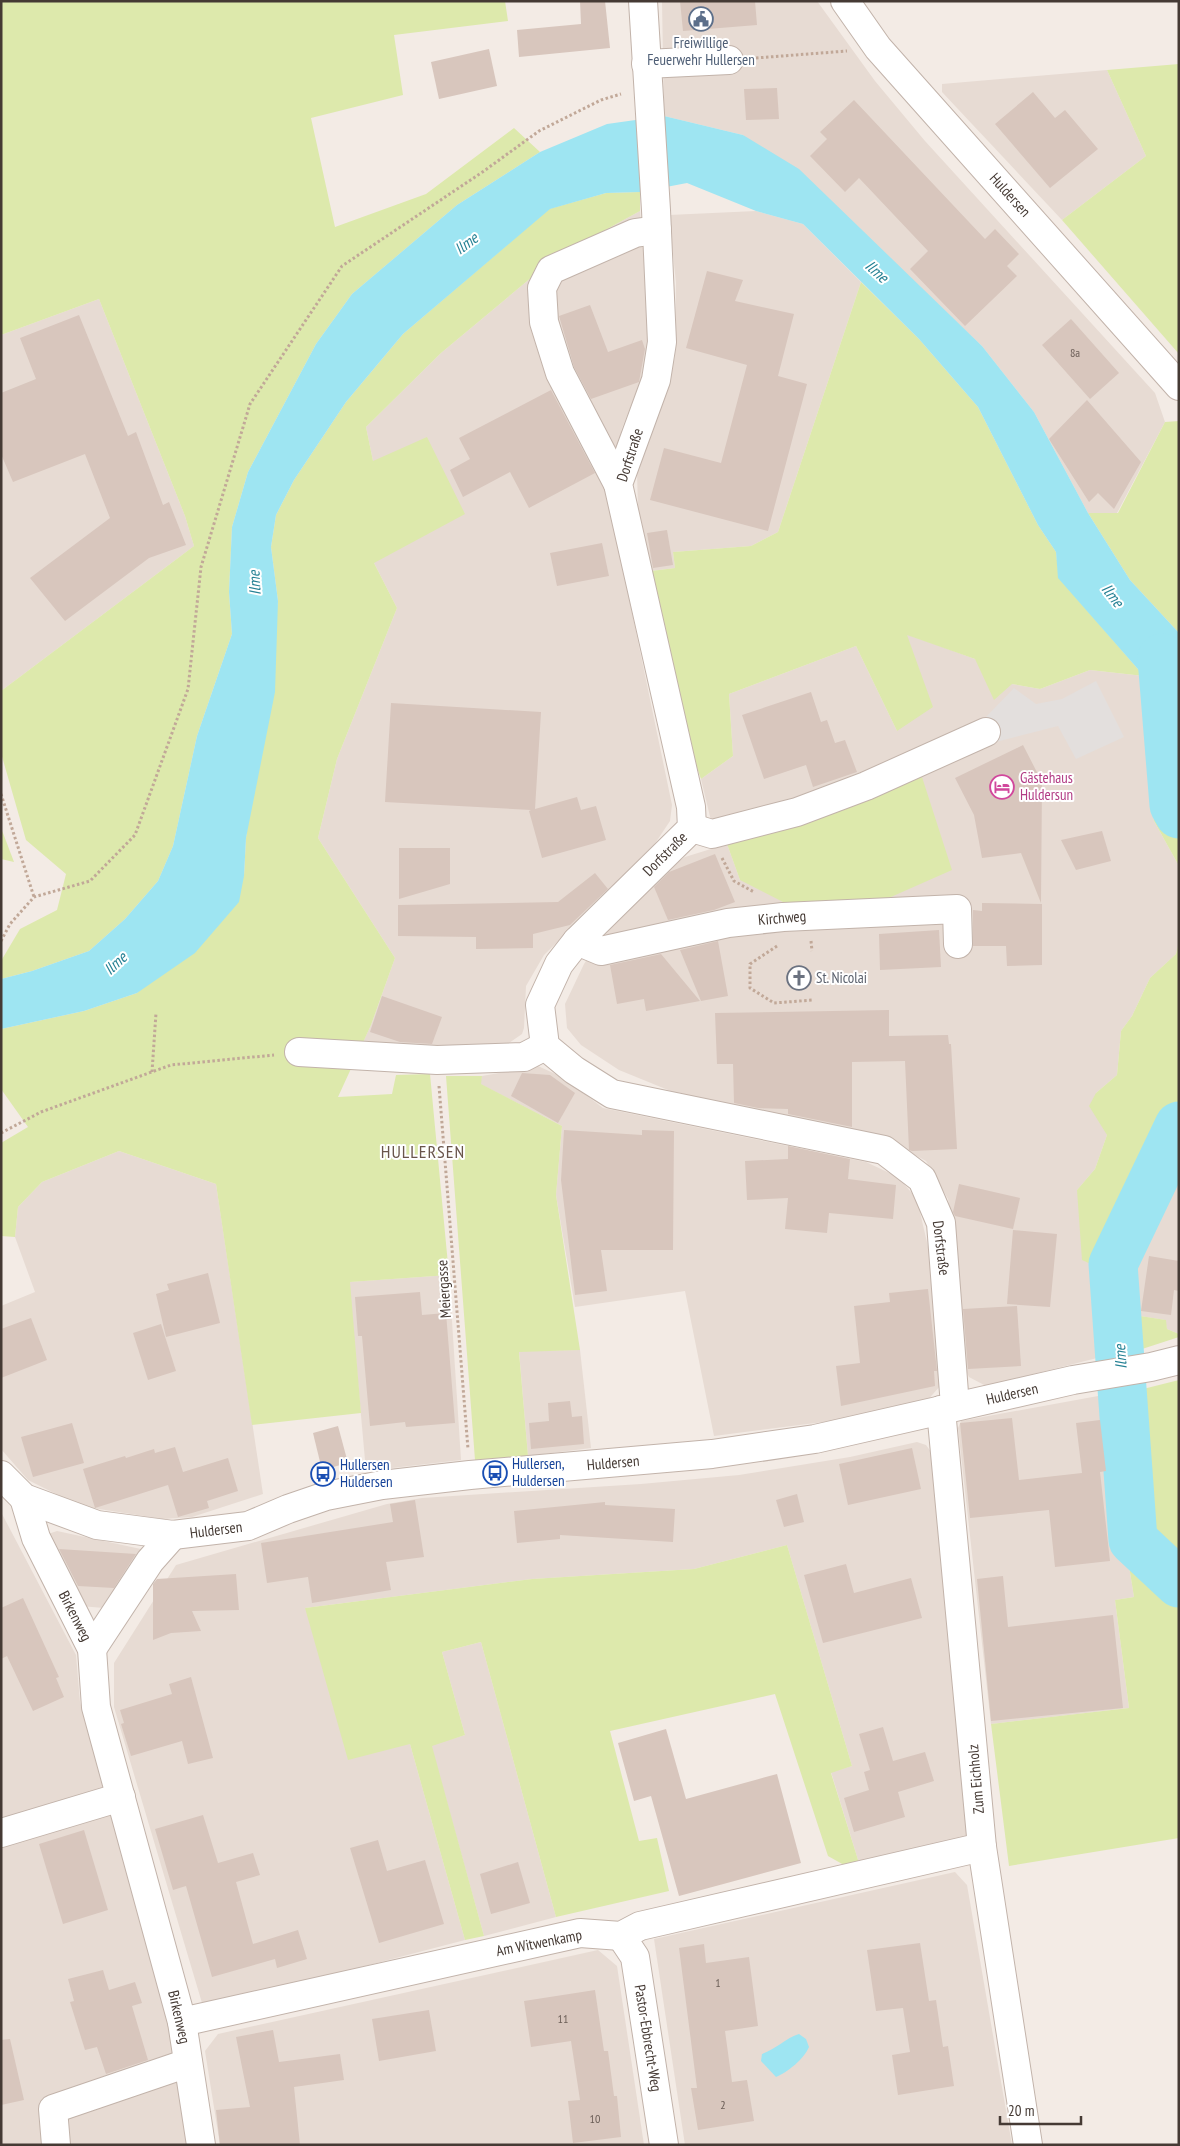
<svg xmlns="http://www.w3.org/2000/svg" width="1180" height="2146" font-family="'PT Sans Narrow',sans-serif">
<rect width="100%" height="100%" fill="#f3ebe5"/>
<g fill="#e7dbd3">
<path d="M662 1H817L875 81 925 141 1155 393 1165 422 1117 513H1088L1034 412 982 346 914 282 743 135 664 116Z"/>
<path d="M1107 70 1146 156 1062 220 942 92V84Z"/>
<path d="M640 211 650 335 646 368 622 428 610 484 619 550 672 805 670 821 648 854 544 955 526 986 524 1028 522 1034 509 1043 443 1049 363 1042 371 1025 395 958 318 838 337 759 397 608 374 563 373 461 366 427 441 353 556 257Z"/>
<path d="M756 211 803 224 861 282 778 532 751 546 673 552 675 568 651 571 638 508 637 472 675 357 676 283 669 215Z"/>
<path d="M99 299 185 516 194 546 1 691V335Z"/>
<path d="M907 634 975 659 1012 684 1040 689 1090 670 1144 676 1154 821 1179 866V942L1176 954 1150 978 1132 1016 1121 1031 1117 1075 1096 1093 1107 1135 1095 1169 1077 1190 1106 1271 1099 1315 1101 1357 986 1386 969 1377 963 1364 955 1238 948 1199 926 1161 902 1148 674 1100 673 1092 619 1070 581 1045 567 1028 565 1004 584 964 600 940 664 872 685 857 727 844 740 880 922 778 908 763 712 825 701 779 733 756 729 694 856 646 897 731Z"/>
<path d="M538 1066 562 1077 603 1108 866 1162 898 1177 917 1199 931 1260 941 1385 925 1403 831 1421 714 1436 685 1291 575 1307 556 1195 562 1126 480 1084 482 1076Z"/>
<path d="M119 1151 216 1184 263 1494 192 1517 163 1519 80 1506 28 1480 1 1449V1306L35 1292 15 1237 18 1207 42 1182Z"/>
<path d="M1179 1157V1334L1167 1329 1165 1320 1134 1315 1128 1298 1134 1264Z"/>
<path d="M449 1275 461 1460 366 1471 349 1282Z"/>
<path d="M580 1350 591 1448 528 1456 519 1351Z"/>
<path d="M1109 1394 1115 1480 1134 1597 1115 1600 1129 1708 991 1724 958 1428 961 1421Z"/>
<path d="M917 1442 926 1445 934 1456 970 1834 954 1847 859 1863 831 1772 852 1766 787 1545 694 1569 532 1579 305 1608 410 1744 465 1940 212 2006 202 2003 114 1707V1663L176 1565 387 1504 422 1498 641 1484 739 1475 850 1457Z"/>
<path d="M1 1512 76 1655 80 1702 167 2012 187 2145H1Z"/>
<path d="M57 1531 141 1549 104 1608 80 1606 48 1534Z"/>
<path d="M481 1642 556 1917 484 1936 431 1745 465 1735 442 1652Z"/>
<path d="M955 1872 967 1885 1012 2145H685L654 1939Z"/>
<path d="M598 1950 617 1966 644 2145H220L205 2051 218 2034Z"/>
</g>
<g fill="#dde9ac">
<path d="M1 1H505L508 21 394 35 403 95 311 118 335 227 426 194 514 128 540 152 457 205 391 261 352 294 316 344 248 472 232 527 229 592 232 634 197 736 173 846 158 881 125 919 89 951 32 971 1 979V961L20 929 57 910 66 874 26 840 1 753V691L194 546 185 516 99 299 1 335Z"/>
<path d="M1179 64V354L1062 220 1146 156 1107 70Z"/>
<path d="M640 192V211L556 257 441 353 366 427 373 461 427 437 465 514 374 563 397 608 337 759 318 838 395 958 371 1025 338 1097 392 1094 396 1075 430 1074 449 1275 350 1282 361 1413 252 1425 216 1184 119 1151 42 1182 18 1207 15 1237 1 1236V1143L28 1127 1 1089V1029L84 1011 137 993 244 876 246 838 278 601 271 547 276 515 294 480 346 402 403 334 549 209 606 193Z"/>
<path d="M861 282 919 339 978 407 1038 525 1056 552 1059 578 1144 676 1179 706V866L1154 821 1144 676 1090 670 1040 689 1012 684 994 700 975 659 907 635 933 707 897 731 856 646 729 694 733 756 701 779 689 745 651 571 675 568 673 552 751 546 778 532Z"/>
<path d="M1179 421V633L1130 580 1088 513H1118L1165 422Z"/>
<path d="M922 777 952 870 866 908 791 906 740 880 727 844 799 825Z"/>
<path d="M1 829 3 833 14 862 1 859Z"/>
<path d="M1179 942V1157L1134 1264 1128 1298 1134 1315 1166 1320 1167 1329 1179 1334V1337L1139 1350 1101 1357 1099 1315 1106 1271 1082 1260 1077 1190 1095 1169 1107 1135 1089 1106 1096 1093 1117 1075 1121 1031 1132 1016 1150 978 1176 954Z"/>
<path d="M446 1076H482L481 1084 562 1126 556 1195 580 1350 519 1352 528 1456 475 1460Z"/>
<path d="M1179 1380V1838L1009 1866 991 1724 1129 1708 1115 1600 1134 1597 1115 1480 1109 1394 1135 1391Z"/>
<path d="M787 1545 852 1766 831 1773 859 1863 844 1865 828 1856 775 1694 610 1731 639 1841 657 1838 669 1891 556 1917 481 1642 442 1652 465 1735 432 1746 484 1936 465 1940 410 1744 348 1760 305 1608 532 1579 694 1569Z"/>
</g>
<path fill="#e3dfdd" d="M1096 681 1124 737 1076 759 1058 726 992 743 984 719 1014 688 1036 704 1062 699Z"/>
<g fill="#9ee5f2">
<path d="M664 116 743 135 799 169 982 346 1034 412 1088 513 1130 580 1179 633V706L1144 676 1058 578 1056 552 1038 525 978 407 919 339 803 224 756 211 687 183 640 192 606 193 550 209 403 334 346 402 294 480 276 515 271 547 278 601 275 692 246 838 244 876 239 902 195 953 137 993 84 1011 1 1029V979L32 971 89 951 125 919 158 881 173 846 197 736 232 634 229 592 232 527 248 472 316 344 352 294 457 205 540 152 607 124Z"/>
<path d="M799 2034 806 2039 809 2047C804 2059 788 2072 776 2077L761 2061 762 2054C776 2049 786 2038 799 2034Z"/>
</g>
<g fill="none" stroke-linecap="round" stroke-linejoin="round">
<g stroke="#9ee5f2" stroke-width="49">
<path d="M1162 658 1174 805 1179 814"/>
<path d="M1179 1126 1113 1264 1133 1540 1179 1583"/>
</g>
</g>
<g fill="#d8c6bd">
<path d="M580 1H605L610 48 519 57 517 30 581 24Z"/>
<path d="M680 1H755L757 25 683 31Z"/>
<path d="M489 49 497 86 439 99 431 62Z"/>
<path d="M777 88 779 119 746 120 744 89Z"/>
<path d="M1033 92 1055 118 1065 110 1098 149 1050 188 995 124Z"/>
<path d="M854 100 985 239 995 229 1019 254 1007 266 1017 276 965 326 910 269 928 251 859 178 845 192 810 156 827 139 820 132Z"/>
<path d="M707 271 743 280 735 301 794 314 778 376 807 384 768 531 650 500 664 448 721 463 747 365 686 348Z"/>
<path d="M590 305 608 352 642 340 645 349 639 382 591 399 574 367 559 316Z"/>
<path d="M79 315 128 436 136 432 163 505 169 502 186 545 149 558 65 621 30 578 110 518 85 454 13 482 1 454V393L36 379 20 338Z"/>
<path d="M1071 319 1119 373 1090 399 1042 345Z"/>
<path d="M551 390 595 473 529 508 510 472 463 497 450 470 470 459 459 438Z"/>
<path d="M1087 400 1141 462 1114 509 1098 493 1089 502 1049 439Z"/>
<path d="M667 530 673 565 653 568 647 533Z"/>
<path d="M602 543 609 576 557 586 550 553Z"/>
<path d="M811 692 821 722 827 720 835 743 845 740 857 772 813 787 806 765 764 779 742 715Z"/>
<path d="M391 703 541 712 535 809 577 797 581 810 596 806 606 840 542 858 529 811 531 810 385 802Z"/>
<path d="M1023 745 1042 782 1041 903 1021 853 982 858 974 815 955 778Z"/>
<path d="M1102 831 1111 861 1076 870 1061 840Z"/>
<path d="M399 848H450V884L399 899Z"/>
<path d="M715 854 735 902 714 910 668 920 654 887 669 872Z"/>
<path d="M595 873 608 889 570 925 533 934V948L476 949V937L398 936V905L558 902Z"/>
<path d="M982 903 1042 904V965L1007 966 1006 946H973V910L982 911Z"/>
<path d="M939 930 941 967 880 970 879 934Z"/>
<path d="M718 941 728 996 701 1001 680 950Z"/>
<path d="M661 954 700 1001 646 1011 644 999 617 1004 610 965Z"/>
<path d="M382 996 442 1017 432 1044 400 1042 370 1032Z"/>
<path d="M889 1010V1036L948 1035 949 1044H951L957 1149 912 1151 909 1150 905 1061 852 1062V1127L788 1114V1109L758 1108 734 1103 733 1064H717L715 1013Z"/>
<path d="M522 1073 550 1075 575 1093 558 1123 511 1096Z"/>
<path d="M564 1130 642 1135V1130L674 1131 673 1250H601L607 1291 575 1295 561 1180Z"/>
<path d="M788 1146 850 1159 848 1179 896 1185 893 1219 829 1213 827 1233 785 1229 788 1198 747 1200 745 1161 788 1159Z"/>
<path d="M959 1184 1020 1198 1013 1229 955 1216 953 1212Z"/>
<path d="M1013 1230 1057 1234 1050 1307 1007 1304Z"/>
<path d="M1149 1256 1179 1261V1291L1174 1290 1171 1315 1141 1311Z"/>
<path d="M208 1273 220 1323 166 1337 156 1294 169 1290 167 1284Z"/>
<path d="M928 1289 937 1371H934L935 1386 841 1406 836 1366 860 1363 854 1306 890 1302 889 1293Z"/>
<path d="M420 1292 422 1315 446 1313 455 1423 406 1427 405 1422 370 1426 362 1336H358L355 1297Z"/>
<path d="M1017 1306 1021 1366 968 1369 963 1309Z"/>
<path d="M31 1318 47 1360 1 1378V1329Z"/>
<path d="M161 1324 176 1371 148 1380 133 1333Z"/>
<path d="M570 1401 572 1417 582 1416 584 1444 531 1449 529 1423 549 1421 548 1403Z"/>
<path d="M1012 1418 1019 1480 1082 1473 1076 1423 1100 1420 1106 1471 1100 1472 1110 1561 1055 1567 1049 1510 970 1518 960 1423Z"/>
<path d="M72 1423 84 1463 33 1477 21 1437Z"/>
<path d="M338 1426 348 1463 322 1470 313 1433Z"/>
<path d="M175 1447 183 1472 228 1458 238 1491 207 1501 209 1508 178 1517 168 1485 95 1508 83 1469 125 1456 126 1458 154 1449 155 1453Z"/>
<path d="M912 1448 921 1489 848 1505 839 1464Z"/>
<path d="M797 1494 804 1522 784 1527 776 1500Z"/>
<path d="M415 1500 424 1557 386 1562 391 1590 312 1603 308 1577 267 1583 261 1543 393 1522 390 1504Z"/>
<path d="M605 1502V1505L675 1509 673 1542 560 1535V1539L517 1543 514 1511Z"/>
<path d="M59 1549 136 1554 114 1588 78 1586Z"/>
<path d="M846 1564 854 1593 911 1578 922 1618 823 1643 804 1575Z"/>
<path d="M236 1574 239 1610 192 1611 201 1631 171 1633 153 1640V1584L157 1579Z"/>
<path d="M1003 1576 1008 1627 1113 1615 1123 1708 991 1721 977 1579Z"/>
<path d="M23 1598 59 1677 56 1678 64 1697 33 1711 7 1656 1 1659V1608Z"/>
<path d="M191 1677 213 1758 188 1764 182 1741 131 1756 121 1724 124 1723 120 1710 172 1694 169 1684Z"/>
<path d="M883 1727 893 1761 925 1752 934 1781 898 1792 905 1817 854 1832 844 1798 869 1790 864 1772 870 1770 859 1734Z"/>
<path d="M666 1729 686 1799 777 1774 801 1863 679 1896 651 1796 634 1801 618 1743Z"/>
<path d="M203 1815 218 1863 253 1853 260 1875 236 1882 253 1944 298 1930 307 1959 277 1968 275 1959 212 1977 186 1886 173 1890 155 1829Z"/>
<path d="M84 1830 108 1910 63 1924 39 1844Z"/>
<path d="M378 1840 387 1871 425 1860 444 1924 379 1943 350 1848Z"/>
<path d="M518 1862 530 1903 491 1914 480 1874Z"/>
<path d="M920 1943 929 2001 936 2000 943 2047 948 2046 954 2086 898 2095 892 2055 910 2052 903 2008 876 2011 867 1950Z"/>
<path d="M704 1944 706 1963 749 1957 758 2026 725 2031 732 2082 747 2080 754 2121 698 2130 691 2088H697L679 1948Z"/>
<path d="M103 1970 109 1990 135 1982 142 2003 132 2006 148 2060 106 2074 97 2047 85 2050 70 2002 74 2001 68 1979Z"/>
<path d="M595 1990 604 2051H608L614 2096H617L621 2137 573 2143 568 2101 580 2100 571 2041 531 2047 524 2001Z"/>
<path d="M429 2010 436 2051 379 2061 372 2019Z"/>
<path d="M273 2030 279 2062 340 2054 344 2080 294 2087 300 2145H220L216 2110 250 2107 236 2037Z"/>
<path d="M10 2039 24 2100 1 2105V2040Z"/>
</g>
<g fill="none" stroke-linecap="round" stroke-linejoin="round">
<g stroke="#c2b3aa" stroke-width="30">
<g id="minor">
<path d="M643 1 656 210 662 342 656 380 618 484 691 807 692 828 577 941 559 964 540 1005 545 1046 574 1070 612 1094 884 1150 922 1179 941 1223 955 1406"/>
<path d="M845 1 878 48 1179 386"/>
<path d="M646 64 729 60"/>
<path d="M618 484 560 373 544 322 542 288 551 270 635 233 657 230"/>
<path d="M692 828 712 834 797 812 866 786 986 732"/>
<path d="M577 941 601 951 728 923 783 917 957 909 958 944"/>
<path d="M299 1052 437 1060 524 1057 545 1046"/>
<path d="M941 1410 982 1847 1028 2145"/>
<path d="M1 1475 24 1498 97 1525 173 1535 248 1526 288 1509 326 1496 382 1485 470 1475 712 1454 815 1439 1073 1380 1151 1367 1179 1360"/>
<path d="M24 1498 36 1538 92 1649 96 1707 182 2022 201 2145"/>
<path d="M92 1649 150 1561 173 1535"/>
<path d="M1 1833 121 1797"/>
<path d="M621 1936 635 1957 664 2145"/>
<path d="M182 2022 580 1933 621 1936 640 1926 982 1847"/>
<path d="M56 2145 53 2109 188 2063"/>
</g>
</g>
<g stroke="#c1a898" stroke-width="3" stroke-dasharray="2.5 2.5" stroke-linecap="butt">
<path d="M756 58 847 51"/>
<path d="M1 794 34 897"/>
<path d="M722 858 734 881 754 892"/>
<path d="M1 941 10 924 34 897 90 881 135 835 188 689 201 567 250 404 342 266 484 171 539 131 601 100 621 94"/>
<path d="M811 941 812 951"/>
<path d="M777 946 750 964V988L774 1003 813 1000"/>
<path d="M152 1072 156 1013"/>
<path d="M439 1086 468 1449"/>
<path d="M1 1133 41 1112 171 1065 274 1055"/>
</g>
<use href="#minor" stroke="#fff" stroke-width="28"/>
</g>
<defs>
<g id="civic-ring" transform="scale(1.25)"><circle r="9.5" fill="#fff" stroke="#5c6f8a" stroke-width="1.5"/><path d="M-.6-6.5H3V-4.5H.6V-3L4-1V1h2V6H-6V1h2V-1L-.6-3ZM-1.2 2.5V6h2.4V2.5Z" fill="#5c6f8a"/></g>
<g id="hotel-ring" transform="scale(1.25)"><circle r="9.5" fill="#fff" stroke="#d1479c" stroke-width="1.5"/><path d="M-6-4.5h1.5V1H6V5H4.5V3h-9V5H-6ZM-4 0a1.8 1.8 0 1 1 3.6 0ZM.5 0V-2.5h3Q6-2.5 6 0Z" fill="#d1479c"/></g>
<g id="church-ring" transform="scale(1.25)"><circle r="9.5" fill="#fff" stroke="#6b7280" stroke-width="1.5"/><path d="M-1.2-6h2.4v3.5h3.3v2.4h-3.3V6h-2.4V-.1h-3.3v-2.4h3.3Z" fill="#6b7280"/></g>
<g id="bus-ring" transform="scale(1.25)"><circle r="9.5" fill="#fff" stroke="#1a4fb4" stroke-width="1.5"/><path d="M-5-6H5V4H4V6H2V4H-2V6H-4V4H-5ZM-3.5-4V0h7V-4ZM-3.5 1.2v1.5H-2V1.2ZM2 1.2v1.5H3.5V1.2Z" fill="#1a4fb4"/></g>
</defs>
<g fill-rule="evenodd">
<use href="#civic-ring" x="701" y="19"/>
<use href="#hotel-ring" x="1002" y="787"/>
<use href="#church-ring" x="799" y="978"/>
<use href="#bus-ring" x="495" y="1473"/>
<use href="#bus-ring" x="323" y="1474"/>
</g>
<g text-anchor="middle" stroke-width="4" stroke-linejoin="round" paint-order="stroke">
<g font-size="12" fill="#6a5d56">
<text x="1075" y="357">8a</text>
<text x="718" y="1987">1</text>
<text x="563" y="2023">11</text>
<text x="723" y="2109">2</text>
<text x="595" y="2123">10</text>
</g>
<g font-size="15" fill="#4e5e75" stroke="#fff">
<text x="701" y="48">Freiwillige<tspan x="701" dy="17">Feuerwehr Hullersen</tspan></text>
</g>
<g font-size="15" fill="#453a34" stroke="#fff">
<text transform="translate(1010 195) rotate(48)" y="5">Huldersen</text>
<text transform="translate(630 455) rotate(-72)" y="5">Dorfstraße</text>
<text transform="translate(665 854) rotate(-45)" y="5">Dorfstraße</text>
<text transform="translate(782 918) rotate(-5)" y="5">Kirchweg</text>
<text transform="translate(941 1248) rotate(83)" y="5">Dorfstraße</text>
<text transform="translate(444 1289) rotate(-94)" y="5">Meiergasse</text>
<text transform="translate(1012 1394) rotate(-13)" y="5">Huldersen</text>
<text transform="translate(613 1463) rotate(-5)" y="5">Huldersen</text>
<text transform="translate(216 1530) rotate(-7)" y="5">Huldersen</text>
<text transform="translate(75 1616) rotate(63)" y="5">Birkenweg</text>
<text transform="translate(976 1779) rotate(-95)" y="5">Zum Eichholz</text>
<text transform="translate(539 1943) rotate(-11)" y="5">Am Witwenkamp</text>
<text transform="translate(179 2017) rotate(77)" y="5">Birkenweg</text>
<text transform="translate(648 2038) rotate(81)" y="5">Pastor-Ebbrecht-Weg</text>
</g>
<g font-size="15" fill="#b23c85" stroke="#fff" text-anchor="start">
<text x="1020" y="783">Gästehaus<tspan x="1020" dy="17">Huldersun</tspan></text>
</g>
<g font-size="15" fill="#5b616d" stroke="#fff" text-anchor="start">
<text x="816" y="983">St. Nicolai</text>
</g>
<g font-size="15" fill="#164399" stroke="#fff" text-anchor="start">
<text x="512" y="1469">Hullersen,<tspan x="512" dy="17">Huldersen</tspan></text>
<text x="340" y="1470">Hullersen<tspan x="340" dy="17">Huldersen</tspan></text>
</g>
<g font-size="16" font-style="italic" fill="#258194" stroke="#fff">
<text transform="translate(466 243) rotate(-37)" y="6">Ilme</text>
<text transform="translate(877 271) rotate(42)" y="6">Ilme</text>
<text transform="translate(254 583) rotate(-93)" y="6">Ilme</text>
<text transform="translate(1113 595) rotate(52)" y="6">Ilme</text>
<text transform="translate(115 963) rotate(-43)" y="6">Ilme</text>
<text transform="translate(1120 1357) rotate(-94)" y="6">Ilme</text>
</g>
<g font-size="18" letter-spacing="1" fill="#69554b" stroke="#fff">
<text x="423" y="1158">HULLERSEN</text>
</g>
</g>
<rect width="1180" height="2146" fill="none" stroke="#453a34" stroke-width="5"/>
<path d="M1000 2116v8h81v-8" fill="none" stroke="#453a34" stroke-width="2.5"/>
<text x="1008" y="2116" font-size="15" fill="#453a34" stroke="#ffffff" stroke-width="4" paint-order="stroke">20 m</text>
</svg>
